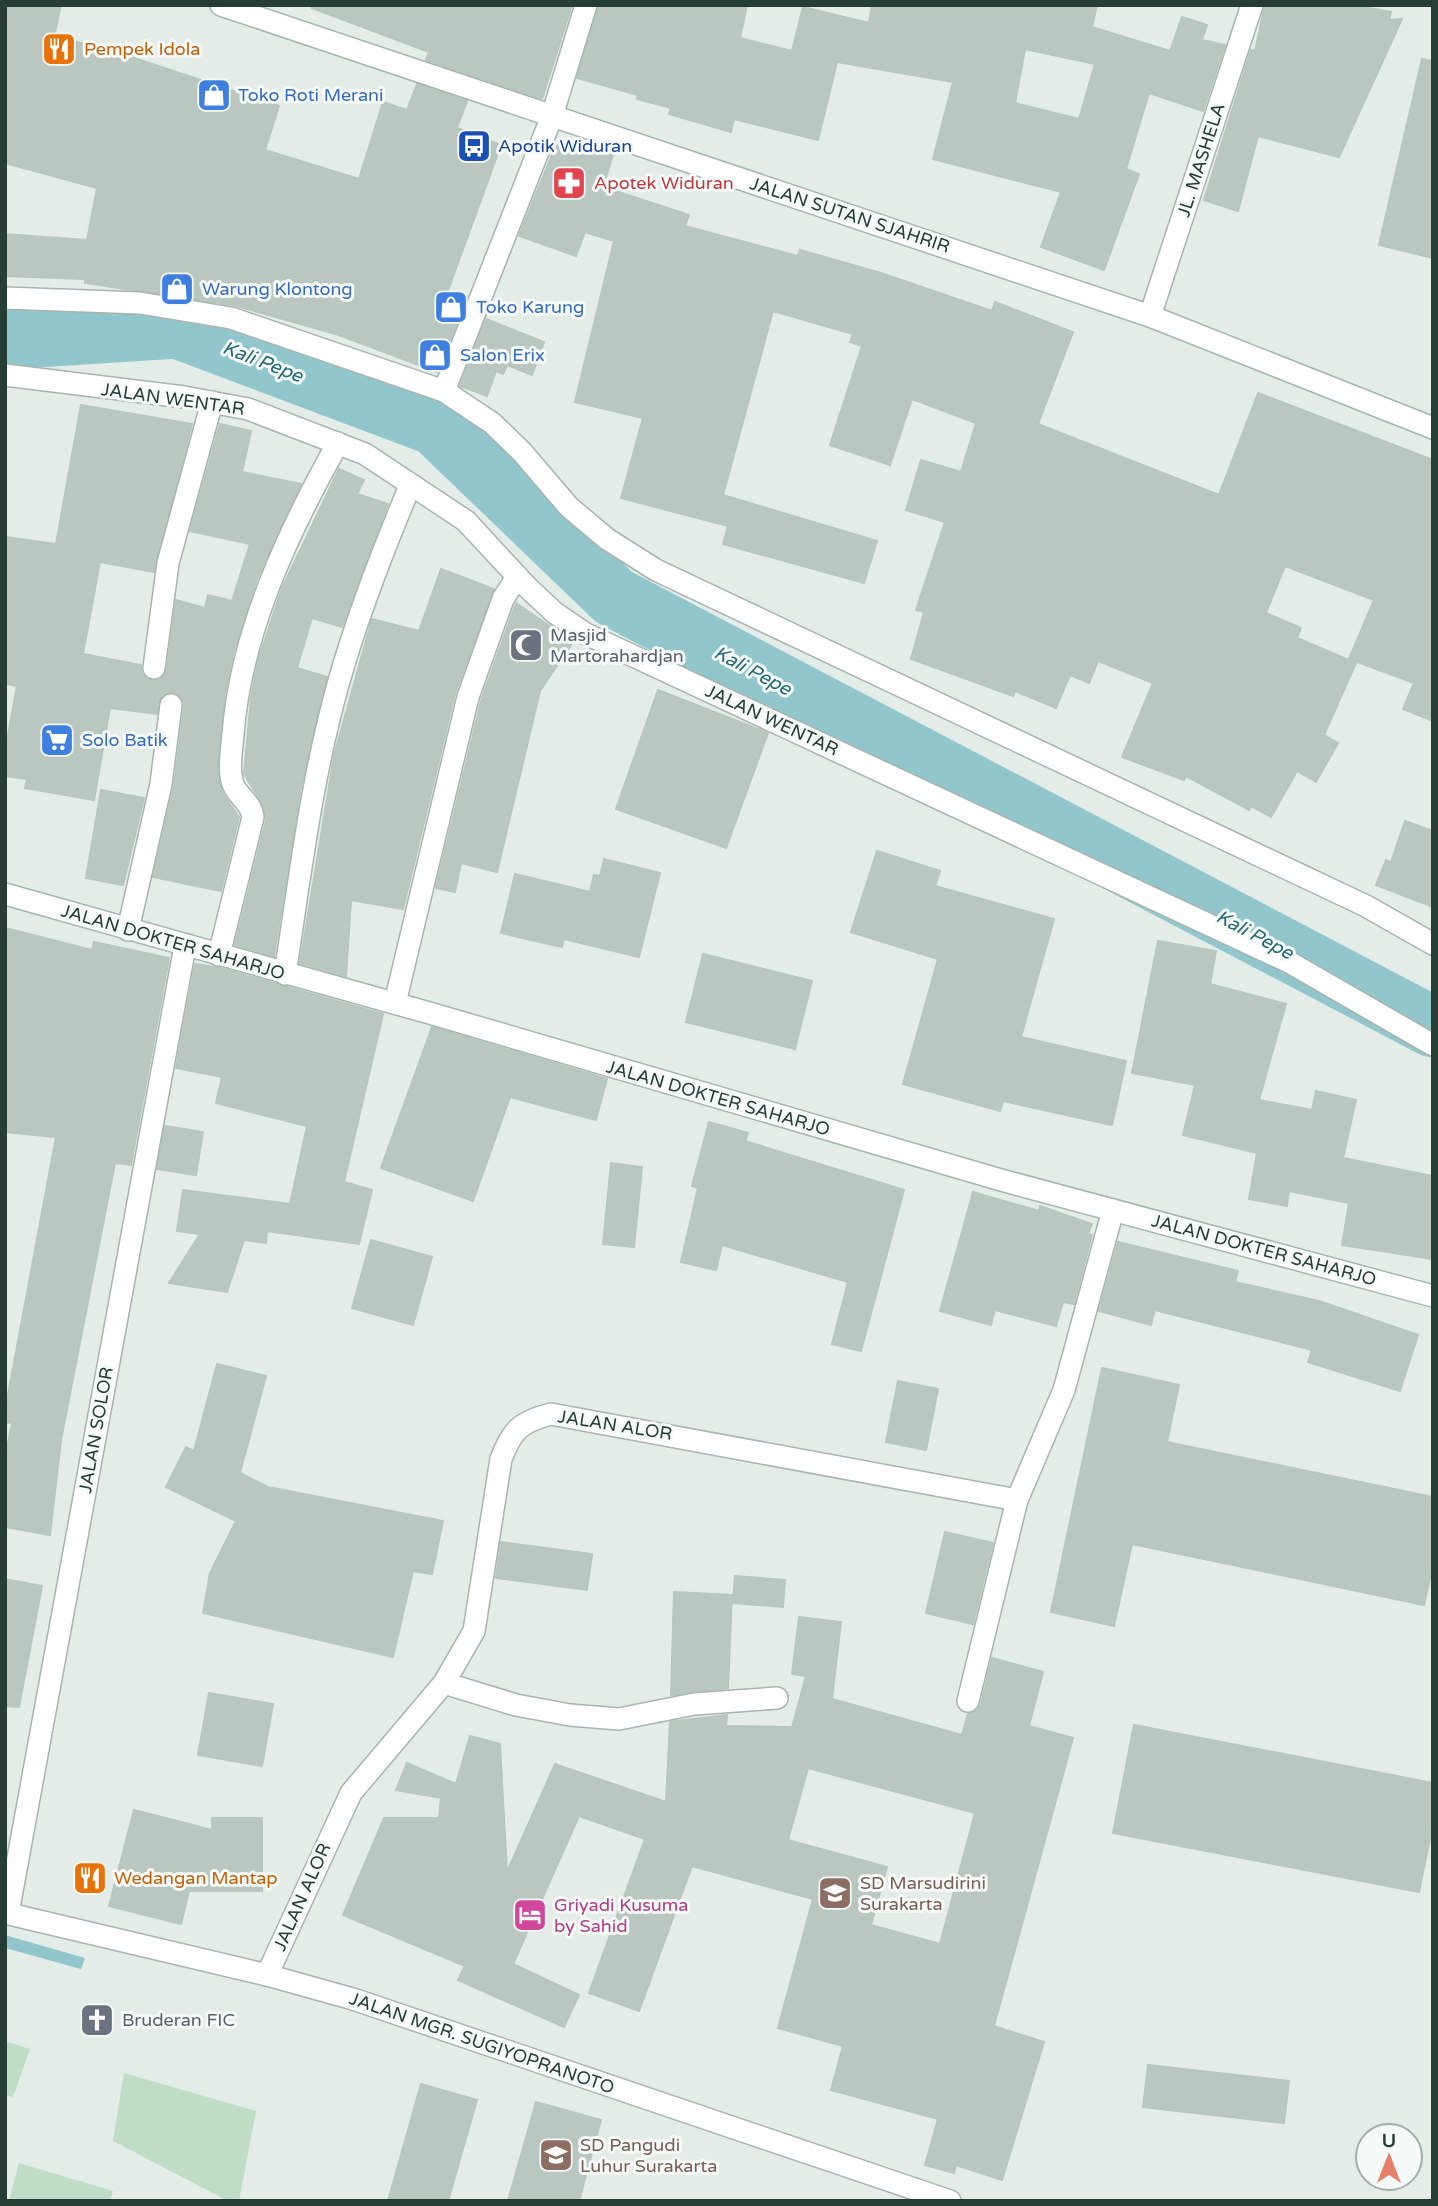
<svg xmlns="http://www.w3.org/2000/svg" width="1438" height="2206" font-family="'Varela Round',sans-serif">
<rect width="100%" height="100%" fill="#e4ece8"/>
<g fill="#bfdcc5">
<path d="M5 2041 30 2049 13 2097 5 2095Z"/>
<path d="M124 2073 256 2111 239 2201H228L113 2141Z"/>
<path d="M19 2163 113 2191 110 2201H9Z"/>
</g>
<path fill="#91c7cc" d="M5 1935 85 1958 81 1969 5 1948Z"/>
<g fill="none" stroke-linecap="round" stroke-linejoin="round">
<path stroke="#91c7cc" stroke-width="61" d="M5 339 177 328 435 425 614 597 1433 1027"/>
</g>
<g fill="#bac7c1" stroke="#b7c6bf" stroke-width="2" fill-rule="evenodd">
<path d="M5 5H61L54 37 101 47 279 106 265 150 359 179 383 102 407 110 417 84 467 101 457 128 501 145 446 296 461 301 458 309 462 310 437 372 339 335 233 305 85 283V279L5 276V234L87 240 97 188 5 163Z"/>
<path d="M312 5H572L542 99 426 60 429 52 312 8Z"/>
<path d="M599 5H747L740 38 792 51 803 7 869 23 872 5H1097L1092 27 1170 51 1182 17 1207 25 1202 40 1225 45 1203 111 1149 93 1126 169 1139 174 1104 270 1041 247 1061 192 933 159 953 82 837 62 818 140 734 119 731 132 669 114 671 108 637 99 638 95 577 78ZM1025 49 1095 64 1079 119 1015 103Z"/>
<path d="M1265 5H1353L1391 12 1389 20 1402 19 1339 157 1258 136 1238 211 1204 200 1251 50 1255 51Z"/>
<path d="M1422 59 1433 61V258L1379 245Z"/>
<path d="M580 141 613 155 603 187 689 215 685 226 798 256 800 250 881 273 992 311 995 302 1073 332 1038 424 1219 495 1258 393 1433 460V721L1403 709 1414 683 1349 659 1374 600 1285 566 1266 613 1301 628 1297 638 1356 663 1324 735 1338 743 1316 782 1297 771 1271 817 1251 806 1249 810 1186 776 1184 780 1122 757 1153 683 1098 661 1089 683 1070 675 1056 708 1015 691 1013 696 911 659 924 612 916 610 945 522 906 510 921 460 961 472 976 423 912 399 890 465 830 445 862 346 850 342 853 334 773 311 723 495 877 541 864 583 723 544 728 526 621 498 643 418 575 402 614 241 585 232 576 256 519 236 556 145Z"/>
<path d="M486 319 544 342 532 375 507 365 503 374 496 371 487 396 460 386Z"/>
<path d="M81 405 192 424 154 572 100 562 83 654 141 665 142 674 152 681 160 680 167 670 176 600 205 608 208 595 232 601 250 544 190 531 220 424 251 431 242 472 301 484 257 579 233 654 225 693 218 777 223 794 239 817 221 891 153 877 174 786 184 707 178 694 172 692 161 697 157 714 110 708 94 800 25 788 27 779 5 776V751L17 686 5 684V537L56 544Z"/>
<path d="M339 469 364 480 357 494 388 504 342 627 312 618 297 668 327 677 301 787 274 956 235 945 266 820 263 805 244 774 251 698 258 661 282 588Z"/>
<path d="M441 569 494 589 455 694 403 909 351 900 346 976 300 963 334 756 372 619 419 631Z"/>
<path d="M516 603 573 642 540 691 497 872 461 863 455 892 436 888 481 701Z"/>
<path d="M658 690 768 733 726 848 616 809Z"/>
<path d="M101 790 144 798 123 885 86 878Z"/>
<path d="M1405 821 1433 831V907L1376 885 1386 860 1391 862Z"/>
<path d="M877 851 940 871 935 886 1054 919 1021 1037 1126 1061 1112 1125 1003 1101 1000 1111 903 1084 938 959 851 932Z"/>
<path d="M604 859 660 873 639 957 564 939 562 947 501 933 515 874 590 892 594 875 600 876Z"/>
<path d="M5 928 92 950 94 942 169 958 131 1165 115 1163 61 1440 50 1535 5 1527V1458L12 1423 5 1422V1411L56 1137 5 1132Z"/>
<path d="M1158 941 1216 951 1210 984 1286 1004 1259 1100 1312 1110 1316 1091 1356 1100 1343 1158 1433 1176V1259L1342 1245 1349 1203 1289 1191 1287 1206 1249 1199 1257 1153 1183 1135 1195 1085 1132 1073Z"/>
<path d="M703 954 812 981 795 1049 686 1022Z"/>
<path d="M195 964 220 968 383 1014 344 1182 372 1190 359 1244 267 1231 266 1243 244 1240 227 1292 169 1283 200 1234 177 1231 183 1190 290 1204 307 1126 216 1103 222 1077 176 1068Z"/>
<path d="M432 1027 607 1079 596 1120 510 1097 473 1201 381 1168Z"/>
<path d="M709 1122 748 1133 745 1141 904 1190 861 1351 832 1344 848 1282 722 1245 716 1270 681 1262 698 1188 692 1186Z"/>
<path d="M165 1126 203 1132 196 1175 157 1169Z"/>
<path d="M611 1163 642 1167 634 1247 603 1244Z"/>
<path d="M973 1192 1039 1211 1040 1206 1092 1224 1088 1234 1092 1235 1074 1304 1063 1302 1056 1326 995 1310 991 1325 940 1311Z"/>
<path d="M371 1240 432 1257 413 1325 352 1308Z"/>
<path d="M1118 1242 1238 1271 1235 1282 1319 1301 1418 1335 1400 1391 1308 1362 1312 1350 1155 1310 1151 1325 1099 1311Z"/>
<path d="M217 1364 266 1376 240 1473 268 1487 443 1521 432 1574 413 1571 393 1657 203 1613 210 1573 236 1521 166 1487 186 1447 194 1451Z"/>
<path d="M1102 1368 1179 1385 1167 1442 1433 1497V1565L1424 1605 1132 1544 1114 1626 1051 1612Z"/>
<path d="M898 1381 938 1389 926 1450 886 1442Z"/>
<path d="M945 1532 993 1543 973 1624 926 1613Z"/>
<path d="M501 1542 592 1554 587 1590 496 1578Z"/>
<path d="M735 1576 785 1580 783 1607 733 1603Z"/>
<path d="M5 1579 42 1586 19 1707 5 1706Z"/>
<path d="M674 1592 732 1595 728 1688 671 1695Z"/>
<path d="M799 1617 841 1622 832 1699 962 1735 968 1714 977 1711 981 1704 992 1658 1043 1672 1029 1726 1073 1738 994 2026 1044 2042 1002 2180 956 2165 954 2173 925 2165 938 2119 831 2090 843 2046 778 2028 813 1899 692 1866 639 2011 589 1993 645 1839 579 1816 513 1964 579 1995 564 2027 458 1980 465 1966 343 1915 384 1818H439L441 1798 396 1790 407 1763 456 1784 470 1736 500 1744 507 1872 555 1764 666 1802 670 1722 727 1715 726 1726 792 1727 806 1676 792 1674ZM808 1768 975 1813 940 1944 871 1925 887 1867 788 1840Z"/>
<path d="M209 1693 273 1704 262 1766 198 1755Z"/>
<path d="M1134 1725 1433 1783V1823L1419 1892 1113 1833Z"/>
<path d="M134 1810 212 1830V1818H262V1891H189L181 1924 109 1906Z"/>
<path d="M1148 2065 1289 2081 1284 2123 1143 2107Z"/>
<path d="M421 2084 477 2100 448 2201H388Z"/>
<path d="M536 2102 601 2120 579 2201H508Z"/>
</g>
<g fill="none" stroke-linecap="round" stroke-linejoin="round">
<g stroke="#a7b4af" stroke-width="24">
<g id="minor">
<path d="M5 298 140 303 231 318 444 391 492 423 522 452 569 507 607 539 656 570 1366 906 1433 944"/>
<path d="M1150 316 1252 5"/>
<path d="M5 375 184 397 248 409 365 454 466 521 527 587 555 613 584 633 1289 962 1433 1045"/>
<path d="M444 391 552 116"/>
<path d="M154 668 168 563 212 402"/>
<path d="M128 930 161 784 171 705"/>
<path d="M219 955 253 817C251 800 233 795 231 776 229 762 232 748 233 734 241 632 288 532 338 443"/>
<path d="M285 974C300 876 312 776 339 681 358 614 383 550 410 486"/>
<path d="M395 1003 468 697 503 599 517 577"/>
<path d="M444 1683 516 1705 570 1715 619 1719 694 1704 777 1698"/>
<path d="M968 1701 1017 1500"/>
<path d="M8 1913 185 946"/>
<path d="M267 1975 351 1793 444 1683 474 1631 501 1459C512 1430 520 1422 551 1414L1017 1500 1064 1390 1113 1210"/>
</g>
</g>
<g stroke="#a7b4af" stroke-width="24">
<path id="tertiary" d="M5 1913 267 1975 353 1999 950 2201"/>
</g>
<g stroke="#a3b7af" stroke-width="24">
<g id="secondary">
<path d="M221 5 1150 316 1433 428"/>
<path d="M552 116 586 5"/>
<path d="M5 894 426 1012 1001 1180 1433 1296"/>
</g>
</g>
<use href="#minor" stroke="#fff" stroke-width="21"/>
<use href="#tertiary" stroke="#fff" stroke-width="21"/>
<use href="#secondary" stroke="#fff" stroke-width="21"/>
</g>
<defs>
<g id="restaurant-square" transform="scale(1.75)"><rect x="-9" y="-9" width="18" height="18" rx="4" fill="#e8710a" stroke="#f5f9f7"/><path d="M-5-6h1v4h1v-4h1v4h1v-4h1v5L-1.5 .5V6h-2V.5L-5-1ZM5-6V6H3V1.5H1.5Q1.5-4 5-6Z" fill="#fff"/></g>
<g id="shop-square" transform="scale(1.75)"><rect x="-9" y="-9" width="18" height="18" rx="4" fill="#3f7fe0" stroke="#f5f9f7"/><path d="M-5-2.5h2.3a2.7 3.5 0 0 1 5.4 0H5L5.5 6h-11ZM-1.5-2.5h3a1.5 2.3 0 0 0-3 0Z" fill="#fff"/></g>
<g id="bus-square" transform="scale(1.75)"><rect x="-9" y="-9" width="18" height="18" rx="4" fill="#1a4fb4" stroke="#f5f9f7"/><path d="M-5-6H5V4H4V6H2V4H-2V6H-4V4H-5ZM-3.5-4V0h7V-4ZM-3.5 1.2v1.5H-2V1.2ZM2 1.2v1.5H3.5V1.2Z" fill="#fff"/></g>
<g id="pharmacy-square" transform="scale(1.75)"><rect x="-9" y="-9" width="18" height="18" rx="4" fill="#e0444e" stroke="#f5f9f7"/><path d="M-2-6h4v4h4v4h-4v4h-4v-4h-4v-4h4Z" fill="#fff"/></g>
<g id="mosque-square" transform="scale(1.75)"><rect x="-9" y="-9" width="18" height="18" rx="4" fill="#6b7280" stroke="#f5f9f7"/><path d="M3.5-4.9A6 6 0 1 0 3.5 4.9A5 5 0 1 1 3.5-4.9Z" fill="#fff"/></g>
<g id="supermarket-square" transform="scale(1.75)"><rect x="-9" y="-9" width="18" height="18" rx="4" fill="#3f7fe0" stroke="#f5f9f7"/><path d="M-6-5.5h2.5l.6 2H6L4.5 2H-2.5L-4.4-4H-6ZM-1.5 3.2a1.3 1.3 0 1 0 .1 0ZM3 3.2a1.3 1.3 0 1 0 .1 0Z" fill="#fff"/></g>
<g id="school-square" transform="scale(1.75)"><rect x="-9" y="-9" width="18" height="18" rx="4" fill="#8d6e63" stroke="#f5f9f7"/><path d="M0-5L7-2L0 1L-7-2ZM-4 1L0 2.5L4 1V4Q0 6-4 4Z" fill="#fff"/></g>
<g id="hotel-square" transform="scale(1.75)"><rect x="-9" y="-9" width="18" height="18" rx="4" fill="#d1479c" stroke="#f5f9f7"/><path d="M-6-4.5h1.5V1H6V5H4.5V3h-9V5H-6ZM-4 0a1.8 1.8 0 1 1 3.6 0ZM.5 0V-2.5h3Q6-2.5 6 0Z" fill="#fff"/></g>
<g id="church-square" transform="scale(1.75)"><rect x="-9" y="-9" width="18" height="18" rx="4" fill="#6b7280" stroke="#f5f9f7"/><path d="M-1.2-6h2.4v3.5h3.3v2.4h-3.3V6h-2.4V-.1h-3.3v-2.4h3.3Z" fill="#fff"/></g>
</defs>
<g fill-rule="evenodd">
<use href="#restaurant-square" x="59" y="49"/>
<use href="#shop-square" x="214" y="95"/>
<use href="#bus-square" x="474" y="146"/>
<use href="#pharmacy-square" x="569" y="183"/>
<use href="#shop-square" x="177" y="289"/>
<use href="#shop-square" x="451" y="307"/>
<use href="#shop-square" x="435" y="355"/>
<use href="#mosque-square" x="526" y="645"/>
<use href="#supermarket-square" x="57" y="740"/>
<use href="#restaurant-square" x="90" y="1878"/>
<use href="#school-square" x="835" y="1893"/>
<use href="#hotel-square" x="530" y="1915"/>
<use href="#church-square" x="97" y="2020"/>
<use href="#school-square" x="556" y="2155"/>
</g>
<g text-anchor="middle" stroke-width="6" stroke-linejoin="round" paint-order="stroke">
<g font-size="18" fill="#c56008" stroke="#f5f9f7" text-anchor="start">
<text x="84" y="55">Pempek Idola</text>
<text x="114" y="1884">Wedangan Mantap</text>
</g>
<g font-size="18" fill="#366cbe" stroke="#f5f9f7" text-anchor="start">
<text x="238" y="101">Toko Roti Merani</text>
<text x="202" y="295">Warung Klontong</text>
<text x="476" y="313">Toko Karung</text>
<text x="460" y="361">Salon Erix</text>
<text x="82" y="746">Solo Batik</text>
</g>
<g font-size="18" fill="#164399" stroke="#f5f9f7" text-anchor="start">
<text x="498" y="152">Apotik Widuran</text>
</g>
<g font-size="18" fill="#253d35" stroke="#f5f9f7">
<text transform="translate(1201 160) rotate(-72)" y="6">JL. MASHELA</text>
<text transform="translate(850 215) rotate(18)" y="6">JALAN SUTAN SJAHRIR</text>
<text transform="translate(173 399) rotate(8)" y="6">JALAN WENTAR</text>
<text transform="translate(772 720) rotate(25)" y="6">JALAN WENTAR</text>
<text transform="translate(173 942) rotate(16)" y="6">JALAN DOKTER SAHARJO</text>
<text transform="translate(718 1098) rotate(16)" y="6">JALAN DOKTER SAHARJO</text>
<text transform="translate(1264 1250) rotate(15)" y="6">JALAN DOKTER SAHARJO</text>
<text transform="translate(615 1425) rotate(9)" y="6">JALAN ALOR</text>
<text transform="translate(96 1430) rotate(-80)" y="6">JALAN SOLOR</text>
<text transform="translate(302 1897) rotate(-66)" y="6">JALAN ALOR</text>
<text transform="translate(482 2043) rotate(19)" y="6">JALAN MGR. SUGIYOPRANOTO</text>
</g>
<g font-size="18" fill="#be3a42" stroke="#f5f9f7" text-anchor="start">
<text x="594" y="189">Apotek Widuran</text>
</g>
<g font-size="18" fill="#5b616d" stroke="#f5f9f7" text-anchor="start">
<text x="550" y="641">Masjid<tspan x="550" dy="21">Martorahardjan</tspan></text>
<text x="122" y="2026">Bruderan FIC</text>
</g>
<g font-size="18" fill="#785e54" stroke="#f5f9f7" text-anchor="start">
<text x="860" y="1889">SD Marsudirini<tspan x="860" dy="21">Surakarta</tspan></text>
<text x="580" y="2151">SD Pangudi<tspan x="580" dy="21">Luhur Surakarta</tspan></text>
</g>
<g font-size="18" fill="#b23c85" stroke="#f5f9f7" text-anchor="start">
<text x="554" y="1911">Griyadi Kusuma<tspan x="554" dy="21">by Sahid</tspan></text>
</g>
<g font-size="19" font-style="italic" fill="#246b74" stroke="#f5f9f7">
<text transform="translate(263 361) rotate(21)" y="7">Kali Pepe</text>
<text transform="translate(753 670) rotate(28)" y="7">Kali Pepe</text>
<text transform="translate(1255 934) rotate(28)" y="7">Kali Pepe</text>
</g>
</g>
<rect width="1438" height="2206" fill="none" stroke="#253d35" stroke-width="14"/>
<g transform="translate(1389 2157)"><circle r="33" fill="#f5f9f7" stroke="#a2aea9" stroke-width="2"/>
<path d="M0-5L12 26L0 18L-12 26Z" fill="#e68069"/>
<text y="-10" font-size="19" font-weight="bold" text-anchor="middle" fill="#253d35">U</text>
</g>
</svg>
